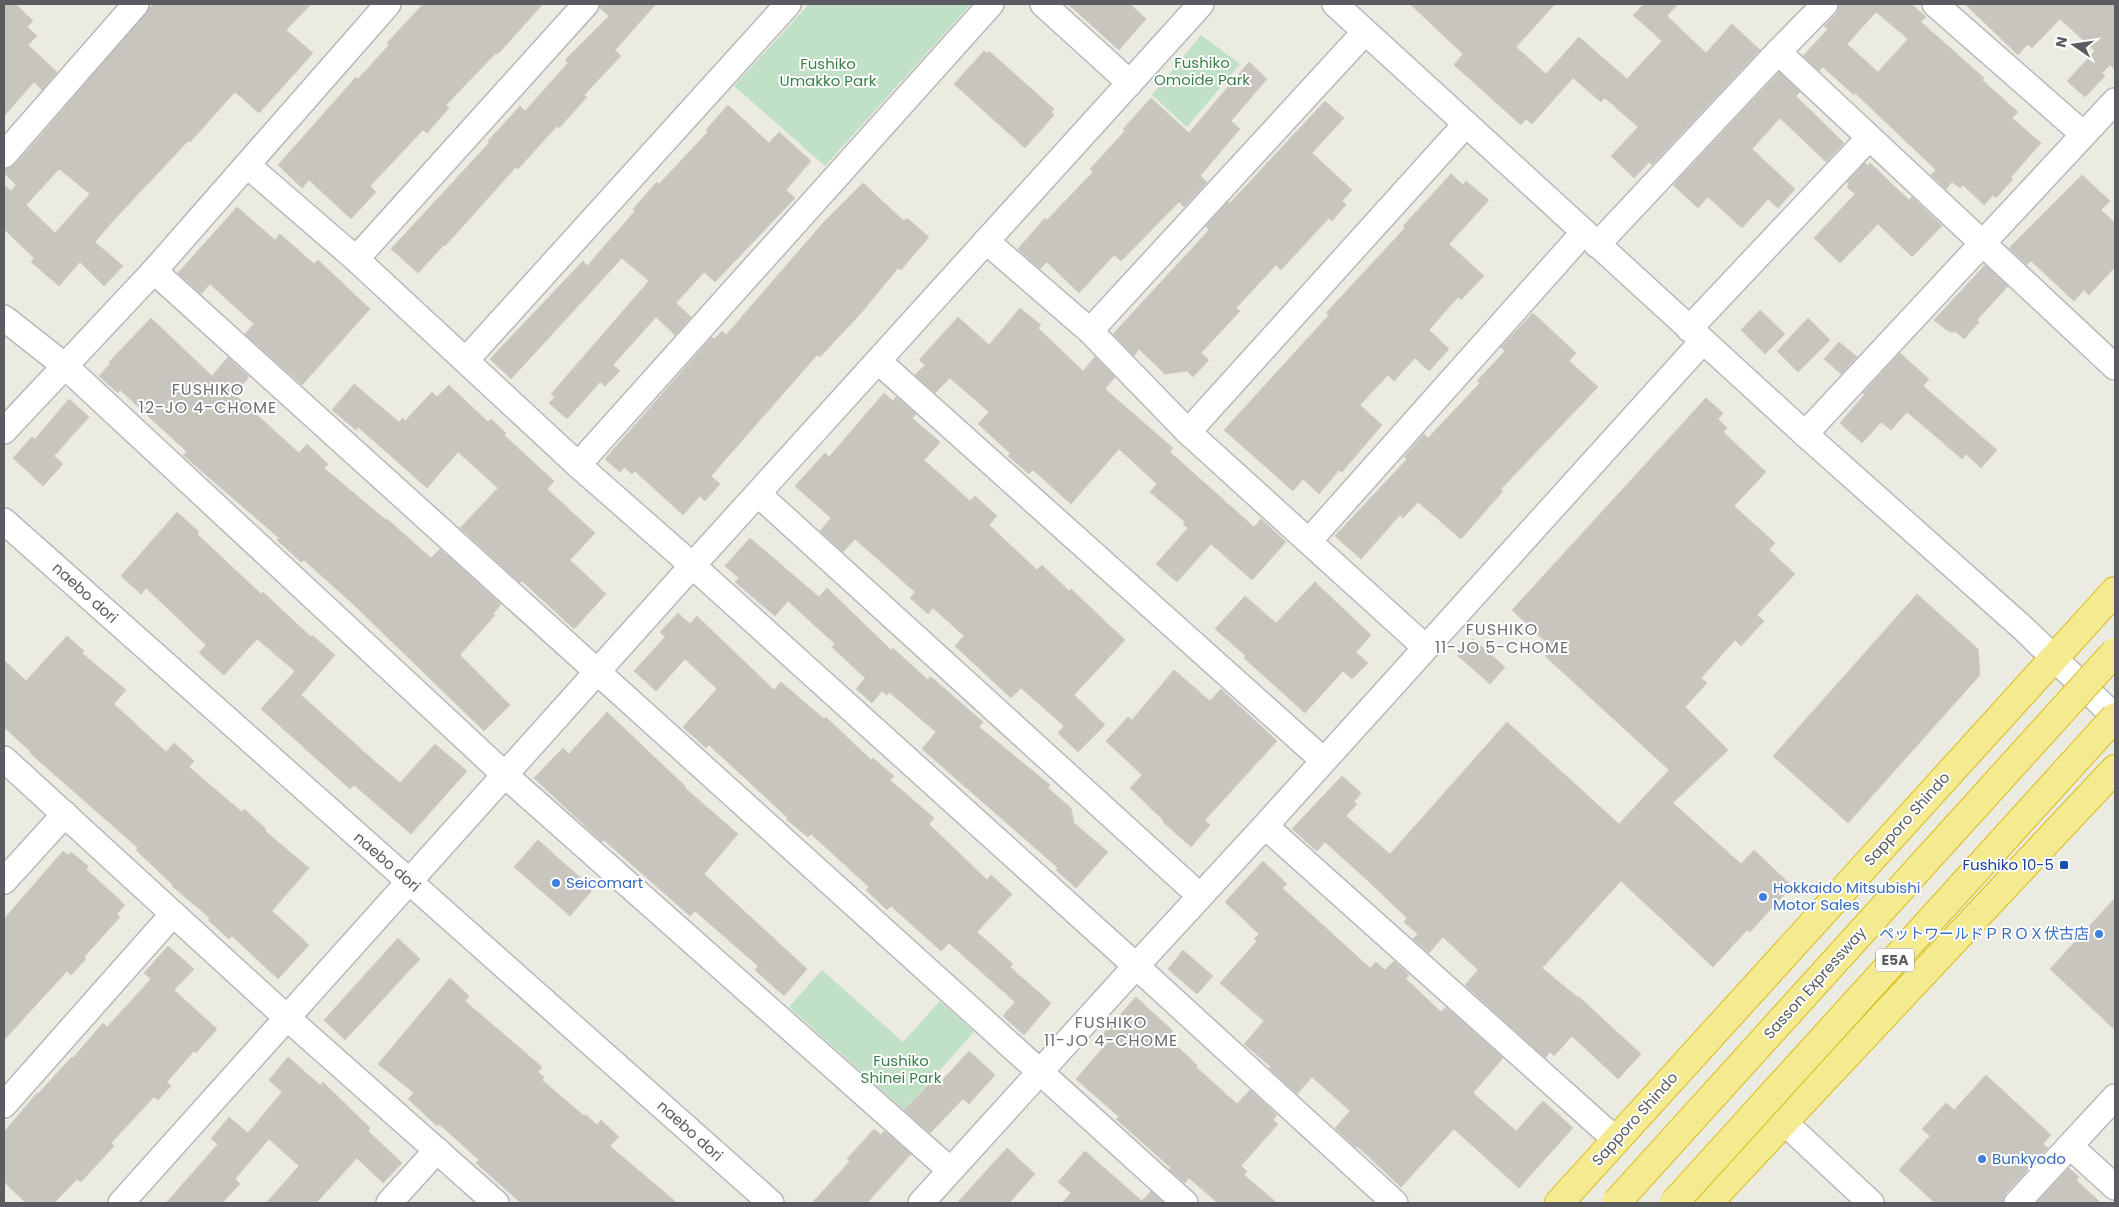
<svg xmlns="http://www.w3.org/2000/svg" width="2119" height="1207" font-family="Poppins,'Noto Sans JP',sans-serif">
<rect width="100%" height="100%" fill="#ecebe1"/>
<g fill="#c0e1c5">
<path d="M809 4H971L825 166 734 86Z"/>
<path d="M1201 35 1240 64 1187 127 1152 95Z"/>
<path d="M822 970 903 1042 940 1001 974 1032 904 1110 789 1007Z"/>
</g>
<g fill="#c7c5be" stroke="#d0cdc0" fill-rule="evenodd">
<path d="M4 4H16L33 21 27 27 37 36 28 45 57 72 42 90 34 82 4 116Z"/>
<path d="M153 4H311L286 30 313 53 259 113 235 92 190 142 188 141 112 222 95 242 123 266 104 286 80 262 59 286 31 262 34 258 4 229V185L11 191 16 185 4 173V169L14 165 30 148ZM59 169 90 194 55 233 26 205Z"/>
<path d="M423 4H543L498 54 496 53 446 105 449 108 427 133 423 130 370 186 376 192 351 219 309 180 302 188 278 165 356 77 358 79 389 45 387 43Z"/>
<path d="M600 4H656L615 50 621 56 584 95 587 97 559 128 557 126 518 169 516 167 445 246 444 245 418 273 391 249 489 143 488 141 520 106 525 111 568 63 565 60 609 16 600 8Z"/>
<path d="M1068 4H1130L1146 19 1119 50Z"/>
<path d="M1410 4H1555L1516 47 1546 74 1579 37 1627 79 1662 41 1633 15 1644 4H1678L1667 16 1706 53 1732 24 1760 50 1652 165 1649 162 1634 178 1611 156 1638 127 1605 98 1601 102 1573 78 1532 124 1526 119 1521 125 1454 65 1463 54Z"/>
<path d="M1839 4H1911L1926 17 1921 22 1984 78 1982 80 2018 112 2012 118 2041 143 2011 177 2013 179 1996 198 1993 195 1984 205 1963 185 1960 188 1952 182 1946 189 1931 175 1936 170 1855 93 1854 95 1823 67 1819 71 1803 56 1828 29 1824 26 1836 14ZM1876 12 1908 39 1878 72 1847 44Z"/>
<path d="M1965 4H2115V70L2110 65 2102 73 2105 76 2085 97 2067 81 2095 51 2060 19 2032 48 2028 44 2018 55Z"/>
<path d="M984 51 987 53 989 51 1054 109 1051 112 1054 115 1025 148 954 84Z"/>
<path d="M1249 62 1267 79 1231 121 1240 129 1200 176 1207 182 1184 207 1179 202 1121 261 1114 255 1079 293 1047 262 1040 269 1018 249 1045 218 1047 220 1093 172 1090 169 1125 131 1123 129 1151 98 1189 133Z"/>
<path d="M1779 72 1800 92 1796 96 1844 143 1826 162 1780 118 1752 149 1795 189 1778 208 1768 199 1742 228 1708 197 1698 208 1673 185Z"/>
<path d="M1325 101 1344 118 1312 153 1352 190 1342 201 1346 205 1332 221 1329 218 1281 270 1276 265 1236 308 1240 311 1201 353 1209 360 1193 377 1187 371 1165 374 1139 349 1134 356 1113 334 1209 230 1206 226 1228 202 1230 203Z"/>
<path d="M728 105 769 143 779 132 811 161 786 190 795 198 715 282 704 272 676 303 691 317 675 335 656 317 613 365 620 371 605 386 600 382 567 419 549 403 555 397 551 394 649 281 622 258 511 379 490 359 583 261 587 266 635 211 633 209 657 182 659 184 708 132 706 130Z"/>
<path d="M1865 163 1868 166 1870 163 1909 200 1912 197 1942 226 1912 257 1878 224 1840 263 1814 238 1855 194 1847 187 1849 185 1847 182Z"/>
<path d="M1451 174 1463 185 1466 181 1489 200 1449 244 1484 276 1461 300 1458 297 1429 330 1449 349 1429 371 1415 358 1394 381 1388 375 1360 405 1382 425 1342 472 1339 470 1319 494 1303 479 1293 491 1224 430 1329 315 1326 313 1405 228 1403 226Z"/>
<path d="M2082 175 2110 201 2101 210 2115 223V267L2089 295 2084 290 2074 301 2031 261 2027 265 2009 248Z"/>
<path d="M863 183 904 221 907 218 929 237 901 270 898 268 862 312 820 357 817 355 711 476 720 484 705 501 700 496 683 515 635 471 632 474 624 467 620 472 605 459 712 337 714 339 722 331 726 335 823 223Z"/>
<path d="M237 207 275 240 280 234 314 264 318 260 370 309 302 385 245 334 254 324 210 284 201 294 178 273Z"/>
<path d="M1985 265 2008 286 1977 320 1979 322 1964 339 1956 332H1950L1944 328 1934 320Z"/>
<path d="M1020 308 1041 325 1038 328 1083 371 1095 357 1115 377 1105 389 1173 448 1170 452 1254 527 1261 519 1286 542 1252 580 1211 544 1177 582 1156 564 1188 528 1183 524 1185 522 1150 492 1157 484 1119 449 1071 504 1033 470 1029 474 1008 456 1010 453 978 424 989 412 950 378 935 393 915 375 925 365 919 360 958 317 989 345Z"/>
<path d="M1760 310 1785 334 1765 354 1741 330Z"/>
<path d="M1533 313 1576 353 1569 361 1598 387 1501 489 1503 491 1461 539 1418 502 1403 518 1400 515 1361 559 1335 536 1407 459 1404 457 1424 434 1428 438 1480 383 1477 381 1505 351 1501 347Z"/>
<path d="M151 318 212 376 228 357 249 377 234 394 299 453 307 444 328 464 324 468 386 520 387 519 431 558 440 549 501 604 493 614 495 615 460 655 510 705 484 731 353 604 304 560 301 562 277 540 279 538 183 455 187 452 120 390 118 393 99 376 110 364 109 362Z"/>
<path d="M1808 318 1830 340 1798 372 1777 351Z"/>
<path d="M1839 342 1857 357 1841 374 1824 359Z"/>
<path d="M1900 353 1929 379 1923 386 1997 450 1981 468 1966 454 1962 459 1907 412 1891 430 1881 422 1862 443 1840 423 1864 395 1863 393Z"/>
<path d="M354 384 399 422 403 418 405 421 432 392 437 397 449 385 488 422 491 419 506 433 504 435 554 481 547 489 595 533 570 560 606 594 574 629 522 581 520 583 460 528 498 488 458 452 427 488 358 427 356 430 332 410Z"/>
<path d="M884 393 893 401 896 397 916 414 912 418 940 442 924 460 970 501 975 496 997 516 989 525 1037 570 1042 565 1069 591 1071 589 1125 640 1074 695 1105 725 1078 752 1058 733 1064 726 1021 688 1011 698 955 646 964 636 933 608 928 614 910 598 915 592 855 539 843 552 820 531 831 518 795 486 825 453 829 457Z"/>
<path d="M1706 398 1723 413 1718 419 1727 428 1723 432 1766 472 1734 506 1775 543 1769 550 1795 574 1757 615 1764 621 1741 646 1735 640 1701 678 1707 683 1685 707 1728 750 1673 803 1741 864 1754 850 1792 886 1750 932 1747 930 1713 967 1621 881 1542 968 1577 997 1578 996 1641 1054 1618 1079 1572 1036 1554 1056 1550 1052 1545 1058 1465 985 1478 970 1443 937 1429 953 1413 939 1418 934 1404 922 1407 918 1366 879 1325 842 1317 851 1292 829 1342 776 1361 793 1354 802 1357 804 1346 816 1390 854 1507 722 1619 824 1669 770 1545 656 1552 648 1512 610Z"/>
<path d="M69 399 89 417 54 456 63 464 43 486 13 458 32 437 35 439Z"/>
<path d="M177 512 199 532 197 534 261 594 263 592 311 637 312 635 335 655 301 695 372 759 400 783 435 744 467 771 411 834 354 785 350 789 261 709 295 671 257 639 224 675 199 653 206 645 146 588 141 594 121 576Z"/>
<path d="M750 538 819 597 827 588 891 650 893 648 928 680 930 676 983 722 979 727 1050 785 1048 788 1071 808 1074 823 1108 852 1076 888 1056 870 1058 868 922 749 936 732 889 692 887 695 882 691 872 703 856 689 865 678 832 647 835 644 788 601 775 616 735 582 739 578 725 566Z"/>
<path d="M1315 582 1371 635 1356 652 1368 663 1352 679 1343 671 1305 713 1244 658 1246 656 1215 629 1245 596 1276 623Z"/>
<path d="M1917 594 1978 649 1980 675 1848 823 1773 756Z"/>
<path d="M678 613 690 624 697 616 774 690 781 682 824 719 826 717 871 760 873 758 894 776 890 780 934 818 929 824 987 880 991 875 1012 894 977 932 1013 964 1010 967 1051 1003 1024 1035 1003 1016 1015 1002 949 943 941 951 891 906 887 910 866 890 869 887 811 834 808 837 786 819 788 818 709 745 706 748 683 727 717 689 685 659 656 691 634 671 665 637 660 632Z"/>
<path d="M67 636 84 651 82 653 126 690 114 704 166 752 174 743 194 761 189 767 242 812 244 809 266 829 265 831 309 868 272 911 309 945 278 979 232 936 229 939 208 920 210 918 172 886 173 885 136 850 138 848 30 753 31 752 4 727V660L26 681Z"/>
<path d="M1473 639 1505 667 1490 684 1458 656Z"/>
<path d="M1174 670 1210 701 1221 689 1277 741 1205 820 1210 825 1191 847 1163 822 1164 821 1130 788 1142 775 1106 741 1128 717 1132 720Z"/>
<path d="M607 712 686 787 685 788 738 834 704 874 807 969 784 996 755 970 758 966 695 911 690 916 604 840 602 842 534 778 563 748 569 754Z"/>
<path d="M538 840 593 889 570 916 514 867Z"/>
<path d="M63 851 68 855 71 852 88 866 86 869 125 905 117 914 120 917 84 957 86 959 71 975 67 971 4 1040V919Z"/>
<path d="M1263 861 1287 884 1282 888 1370 968 1376 962 1385 970 1394 961 1409 975 1406 979 1441 1012 1446 1007 1503 1058 1473 1093 1516 1131 1543 1101 1573 1128 1519 1188 1454 1129 1401 1187 1357 1146 1356 1148 1335 1128 1350 1111 1312 1077 1297 1094 1269 1068 1271 1067 1244 1044 1264 1021 1220 983 1257 941 1254 939 1259 934 1225 902Z"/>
<path d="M2115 898V1030L2050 969Z"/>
<path d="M398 938 420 959 345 1040 324 1020Z"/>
<path d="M168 946 194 969 174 990 217 1029 196 1053 194 1051 167 1082 171 1086 158 1100 154 1097 111 1143 114 1146 81 1182 77 1179 54 1203H26L4 1182V1132L37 1093 38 1094 72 1057 73 1058 103 1023 107 1027 151 979 144 973Z"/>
<path d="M1183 950 1213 976 1197 994 1168 969Z"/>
<path d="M450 978 469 996 465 1001 542 1067 538 1072 544 1077 542 1080 584 1116 586 1115 597 1125 601 1120 619 1137 610 1146 677 1203H521L476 1163 479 1160 439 1124 437 1126 408 1099 414 1093 378 1064Z"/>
<path d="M1136 997 1173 1031 1167 1037 1197 1065 1196 1067 1237 1104 1250 1090 1277 1115 1273 1120 1278 1124 1241 1166 1247 1171 1244 1175 1277 1203H1218L1189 1178 1185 1183 1169 1169 1171 1168 1116 1119 1119 1117 1076 1079 1108 1042 1101 1036Z"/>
<path d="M969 1051 995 1075 969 1104 963 1099 930 1133 904 1110 932 1081 937 1086Z"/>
<path d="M288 1057 320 1085 323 1082 370 1128 368 1131 402 1163 383 1183 357 1158 316 1203H266L299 1166 269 1139 235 1179 240 1184 222 1203H166L218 1144 211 1139 229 1117 248 1133 282 1092 269 1080Z"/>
<path d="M1986 1075 2051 1135 2043 1144 2048 1148 2006 1193 2003 1203H1935L1899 1170 1930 1136 1922 1129 1946 1103 1954 1110Z"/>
<path d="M874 1129 881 1135 884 1131 911 1154 867 1203H812L850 1161 847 1159Z"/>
<path d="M1007 1148 1035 1174 1009 1203H957Z"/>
<path d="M1085 1151 1142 1201 1151 1191 1164 1203H1062L1071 1193 1058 1182Z"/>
<path d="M2069 1168 2079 1177 2076 1180 2101 1203H2036Z"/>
</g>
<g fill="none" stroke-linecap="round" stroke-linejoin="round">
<g stroke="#b7b8bd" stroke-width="28">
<g id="minor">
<path d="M1043 4 1130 83"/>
<path d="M1335 4 1805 434 2024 629 2115 717"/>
<path d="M1825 4 1778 52 2115 367"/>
<path d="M1935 4 2083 134"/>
<path d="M4 155 136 4"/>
<path d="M247 165 356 259 578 465 693 566 1136 966 1395 1203"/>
<path d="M986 241 1090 331 1188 432 1425 647"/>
<path d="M1597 245 1778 52"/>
<path d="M356 259 586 4"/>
<path d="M154 271 1185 1203"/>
<path d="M4 318 65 366 505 775 950 1170"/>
<path d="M1689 329 1869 138"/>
<path d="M1090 331 1365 32"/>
<path d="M466 360 788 4"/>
<path d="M878 361 1323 760"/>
<path d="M4 431 154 271 388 4"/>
<path d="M1188 432 1466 124"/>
<path d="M1805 434 2115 101"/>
<path d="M578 465 991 4"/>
<path d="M758 494 1200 896"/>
<path d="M4 521 771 1203"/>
<path d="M1309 541 1584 232"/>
<path d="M4 759 275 1007 496 1203"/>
<path d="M1265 826 1616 1140"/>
<path d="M4 881 65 814"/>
<path d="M4 1105 173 914"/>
<path d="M1784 1122 1871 1203"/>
<path d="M2070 1146 2115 1187"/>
<path d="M121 1203 683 576 1201 4"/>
<path d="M389 1203 437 1150"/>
<path d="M921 1203 1136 966 1265 826 1703 341"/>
<path d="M2017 1203 2115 1097"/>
</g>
</g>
<g stroke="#dabc13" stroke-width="30">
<g id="highway">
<path d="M1559 1203 2115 591"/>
<path d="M1708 1203 2115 769"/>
</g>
</g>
<use href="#minor" stroke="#fff" stroke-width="25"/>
<use href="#highway" stroke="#f4eb90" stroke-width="28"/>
<g stroke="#dabc13" stroke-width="30" stroke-linecap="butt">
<g id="highway-bridge">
<path d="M1616 1203 2115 652"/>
<path d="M1674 1203 2115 717"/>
</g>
</g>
<use href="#highway-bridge" stroke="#f4eb90" stroke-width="28"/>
</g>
<rect fill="#1a4fb4" stroke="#fff" stroke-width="2" x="2059" y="860" width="10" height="10" rx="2.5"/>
<g fill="#3f7fe0" stroke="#fff" stroke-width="2">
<circle cx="556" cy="883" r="5"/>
<circle cx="1763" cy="897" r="5"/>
<circle cx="2099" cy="934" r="5"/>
<circle cx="1982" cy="1159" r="5"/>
</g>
<g text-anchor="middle" stroke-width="4" stroke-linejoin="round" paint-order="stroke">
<rect fill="#fff" stroke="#8c8d90" stroke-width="1" x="1876" y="948.5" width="38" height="23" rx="4"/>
<g font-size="14" font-weight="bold" fill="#5a5c61">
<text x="1895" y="965">E5A</text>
</g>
<g font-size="15" fill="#3b7f49" stroke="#fff">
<text x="1202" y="68">Fushiko<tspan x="1202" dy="17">Omoide Park</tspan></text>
<text x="828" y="69">Fushiko<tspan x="828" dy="17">Umakko Park</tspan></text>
<text x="901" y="1066">Fushiko<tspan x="901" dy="17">Shinei Park</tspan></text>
</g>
<g font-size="15" fill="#5a5c61" stroke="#fff">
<text transform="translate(85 593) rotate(42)" y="5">naebo dori</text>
<text transform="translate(1907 819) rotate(-48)" y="5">Sapporo Shindo</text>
<text transform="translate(387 862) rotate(41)" y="5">naebo dori</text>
<text transform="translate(1815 983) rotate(-48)" y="5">Sasson Expressway</text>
<text transform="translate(1635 1119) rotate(-48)" y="5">Sapporo Shindo</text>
<text transform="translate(690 1131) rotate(42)" y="5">naebo dori</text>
</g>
<g font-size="15" fill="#164399" stroke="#fff" text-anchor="end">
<text x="2054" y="870">Fushiko 10-5</text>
</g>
<g font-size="15" fill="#366cbe" stroke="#fff" text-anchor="start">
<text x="566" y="888">Seicomart</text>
<text x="1773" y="893">Hokkaido Mitsubishi<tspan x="1773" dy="17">Motor Sales</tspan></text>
<text x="2089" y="939" text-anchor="end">ペットワールドＰＲＯＸ伏古店</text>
<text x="1992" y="1164">Bunkyodo</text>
</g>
<g font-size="16" letter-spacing="1" fill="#6b6e73" stroke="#fff">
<text x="208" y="395">FUSHIKO<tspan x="208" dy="18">12-JO 4-CHOME</tspan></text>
<text x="1502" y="635">FUSHIKO<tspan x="1502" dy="18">11-JO 5-CHOME</tspan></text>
<text x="1111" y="1028">FUSHIKO<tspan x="1111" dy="18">11-JO 4-CHOME</tspan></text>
</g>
</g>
<rect width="2119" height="1207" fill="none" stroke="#5a5c61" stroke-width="10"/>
<g transform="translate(2074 45) rotate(283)" stroke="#ffffff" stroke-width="4" paint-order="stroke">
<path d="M0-4L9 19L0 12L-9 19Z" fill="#5a5c61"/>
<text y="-8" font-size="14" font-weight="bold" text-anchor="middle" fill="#5a5c61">N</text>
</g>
</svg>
